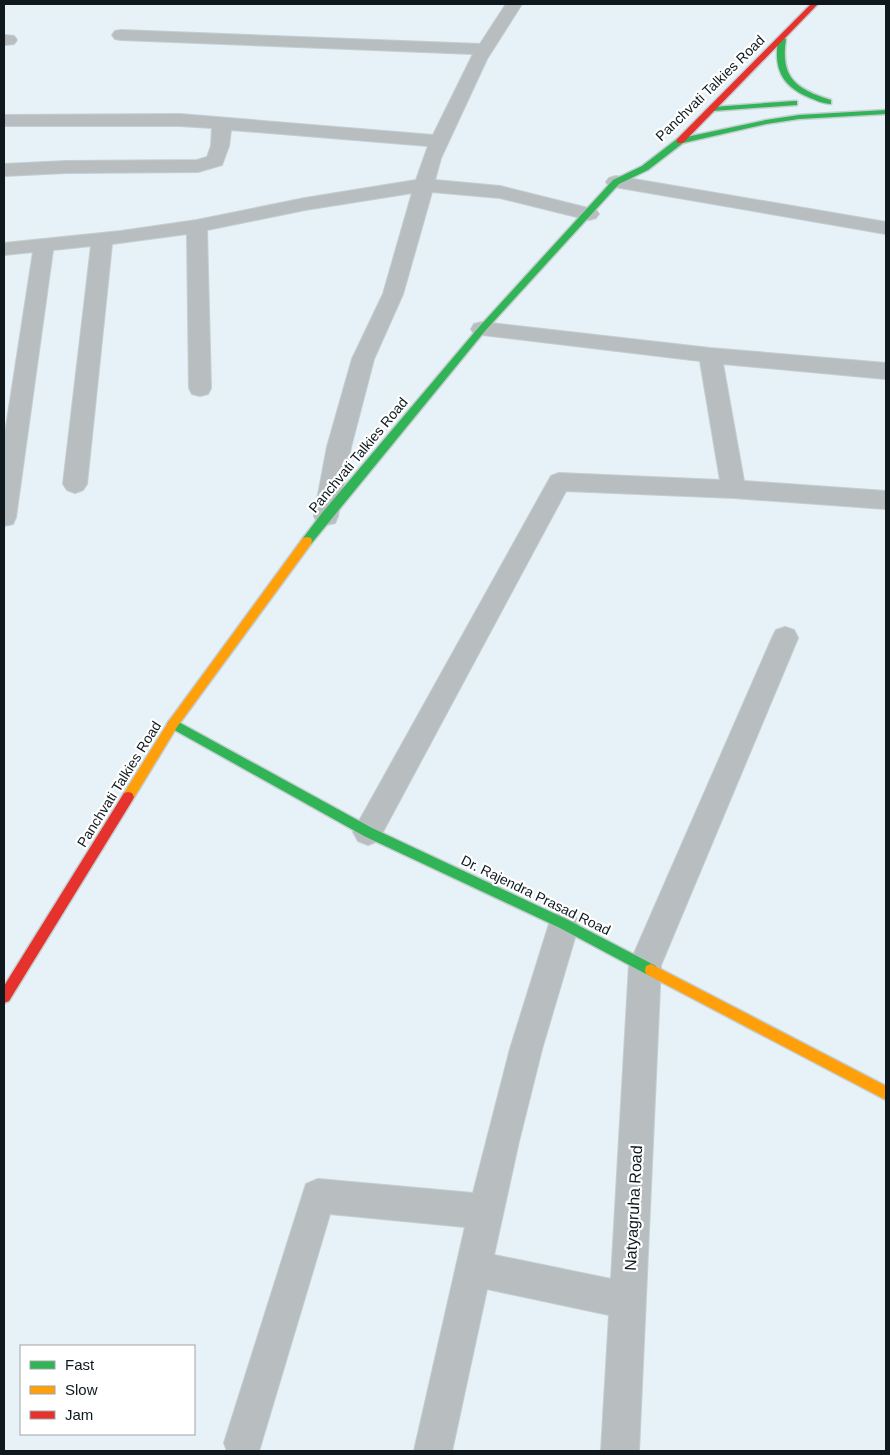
<svg xmlns="http://www.w3.org/2000/svg" width="890" height="1455" font-family="Helvetica,sans-serif">
<rect width="100%" height="100%" fill="#e6f2f7"/>
<g fill="none" stroke-linecap="round" stroke-linejoin="round">
<g stroke="#c5ced2" stroke-width="2">
<g id="street">
<path d="M506 4H522L487 59 441 158 435 180 500 186 596 210 599 214 596 218 589 220 500 198 432 192 403 294 374 359 351 447 338 516 335 523 326 525 317 523 314 516 327 447 352 359 383 294 412 193 305 210 207 230 211 388 208 394 200 396 192 394 189 388 187 234 112 244 87 484 83 490 75 493 67 490 63 484 91 246 53 250 16 517 13 524 4 526V440L33 252 4 255V243L121 231 197 220 305 198 416 180 428 146 231 130 229 146 222 165 198 172 66 173 4 176V164L66 161 197 160 207 157 211 146 212 128 180 126H4V115L180 114 433 135 473 54 121 40 115 39 112 35 115 31 121 30 480 44Z"/>
<path d="M4 35 14 36 17 40 14 44 4 45Z"/>
<path d="M616 176 886 222V234L609 186 606 182 609 178Z"/>
<path d="M482 322 710 348 886 363V379L723 364 744 481 886 491V509L734 498 566 491 378 841 368 845 358 841 353 832 358 823 551 476 559 473 720 480 700 361 474 334 471 329 474 324Z"/>
<path d="M785 627 794 630 798 638 661 965 639 1451H601L609 1315 487 1289 452 1451H414L465 1227 330 1214 259 1451H227L224 1443 306 1184 318 1179 473 1193 510 1049 549 924 553 914 564 910 575 914 579 924 542 1049 519 1141 494 1255 611 1279 629 965 772 638 776 630Z"/>
</g>
</g>
<g stroke="#c5ced2" stroke-width="3">
<g id="fast">
<path d="M782 37 786 39C780 78 796 89 831 100V104C823 104 815 100 808 97 780 85 774 67 778 39Z"/>
<path d="M794 101H797V105L713 111 709 109 713 107Z"/>
<path d="M886 110V114L799 119 766 124 683 143 648 170 619 184 485 331 311 544H303L302 541 303 538 322 513 479 327 613 180 642 166 677 139 766 120 799 115Z"/>
<path d="M173 719 372 828 568 920 656 966 657 970 656 974 651 976 646 974 560 928 364 836 169 727 167 724 169 721Z"/>
</g>
</g>
<g stroke="#c5ced2" stroke-width="3">
<g id="slow">
<path d="M307 537 311 538 312 541 311 544 177 727 132 801 128 802 124 801 122 797 124 793 169 721 303 538Z"/>
<path d="M651 964 886 1086V1100L646 974 645 970 646 966Z"/>
</g>
</g>
<g stroke="#c5ced2" stroke-width="3">
<g id="jam">
<path d="M811 4H818L683 143H677V139Z"/>
<path d="M128 792 132 793 134 797 132 801 9 1001 4 1003V986L124 793Z"/>
</g>
</g>
<use href="#street" fill="#b8bdbf" fill-rule="evenodd"/>
<use href="#fast" fill="#30b455" fill-rule="evenodd"/>
<use href="#slow" fill="#ff9f0a" fill-rule="evenodd"/>
<use href="#jam" fill="#e5322d" fill-rule="evenodd"/>
</g>
<g text-anchor="middle" stroke-width="4.5" stroke-linejoin="round" paint-order="stroke">
<g font-size="14" fill="#0f191d" stroke="#fff">
<text transform="translate(710 88) rotate(-44)" y="5">Panchvati Talkies Road</text>
<text transform="translate(358 455) rotate(-50)" y="5">Panchvati Talkies Road</text>
<text transform="translate(119 784) rotate(-58)" y="5">Panchvati Talkies Road</text>
<text transform="translate(536 895) rotate(26)" y="5">Dr. Rajendra Prasad Road</text>
</g>
<g font-size="16" fill="#0f191d" stroke="#fff">
<text transform="translate(633 1208) rotate(-87)" y="6">Natyagruha Road</text>
</g>
</g>
<rect width="890" height="1455" fill="none" stroke="#0f191d" stroke-width="10"/>
<rect x="20" y="1345" width="175" height="90" fill="#ffffff" stroke="#9fa3a5"/>
<rect x="30" y="1361" width="25" height="8" fill="#30b455" stroke="#9fa3a5"/>
<text x="65" y="1370" font-size="15" fill="#0f191d">Fast</text>
<rect x="30" y="1386" width="25" height="8" fill="#ff9f0a" stroke="#9fa3a5"/>
<text x="65" y="1395" font-size="15" fill="#0f191d">Slow</text>
<rect x="30" y="1411" width="25" height="8" fill="#e5322d" stroke="#9fa3a5"/>
<text x="65" y="1420" font-size="15" fill="#0f191d">Jam</text>
</svg>
